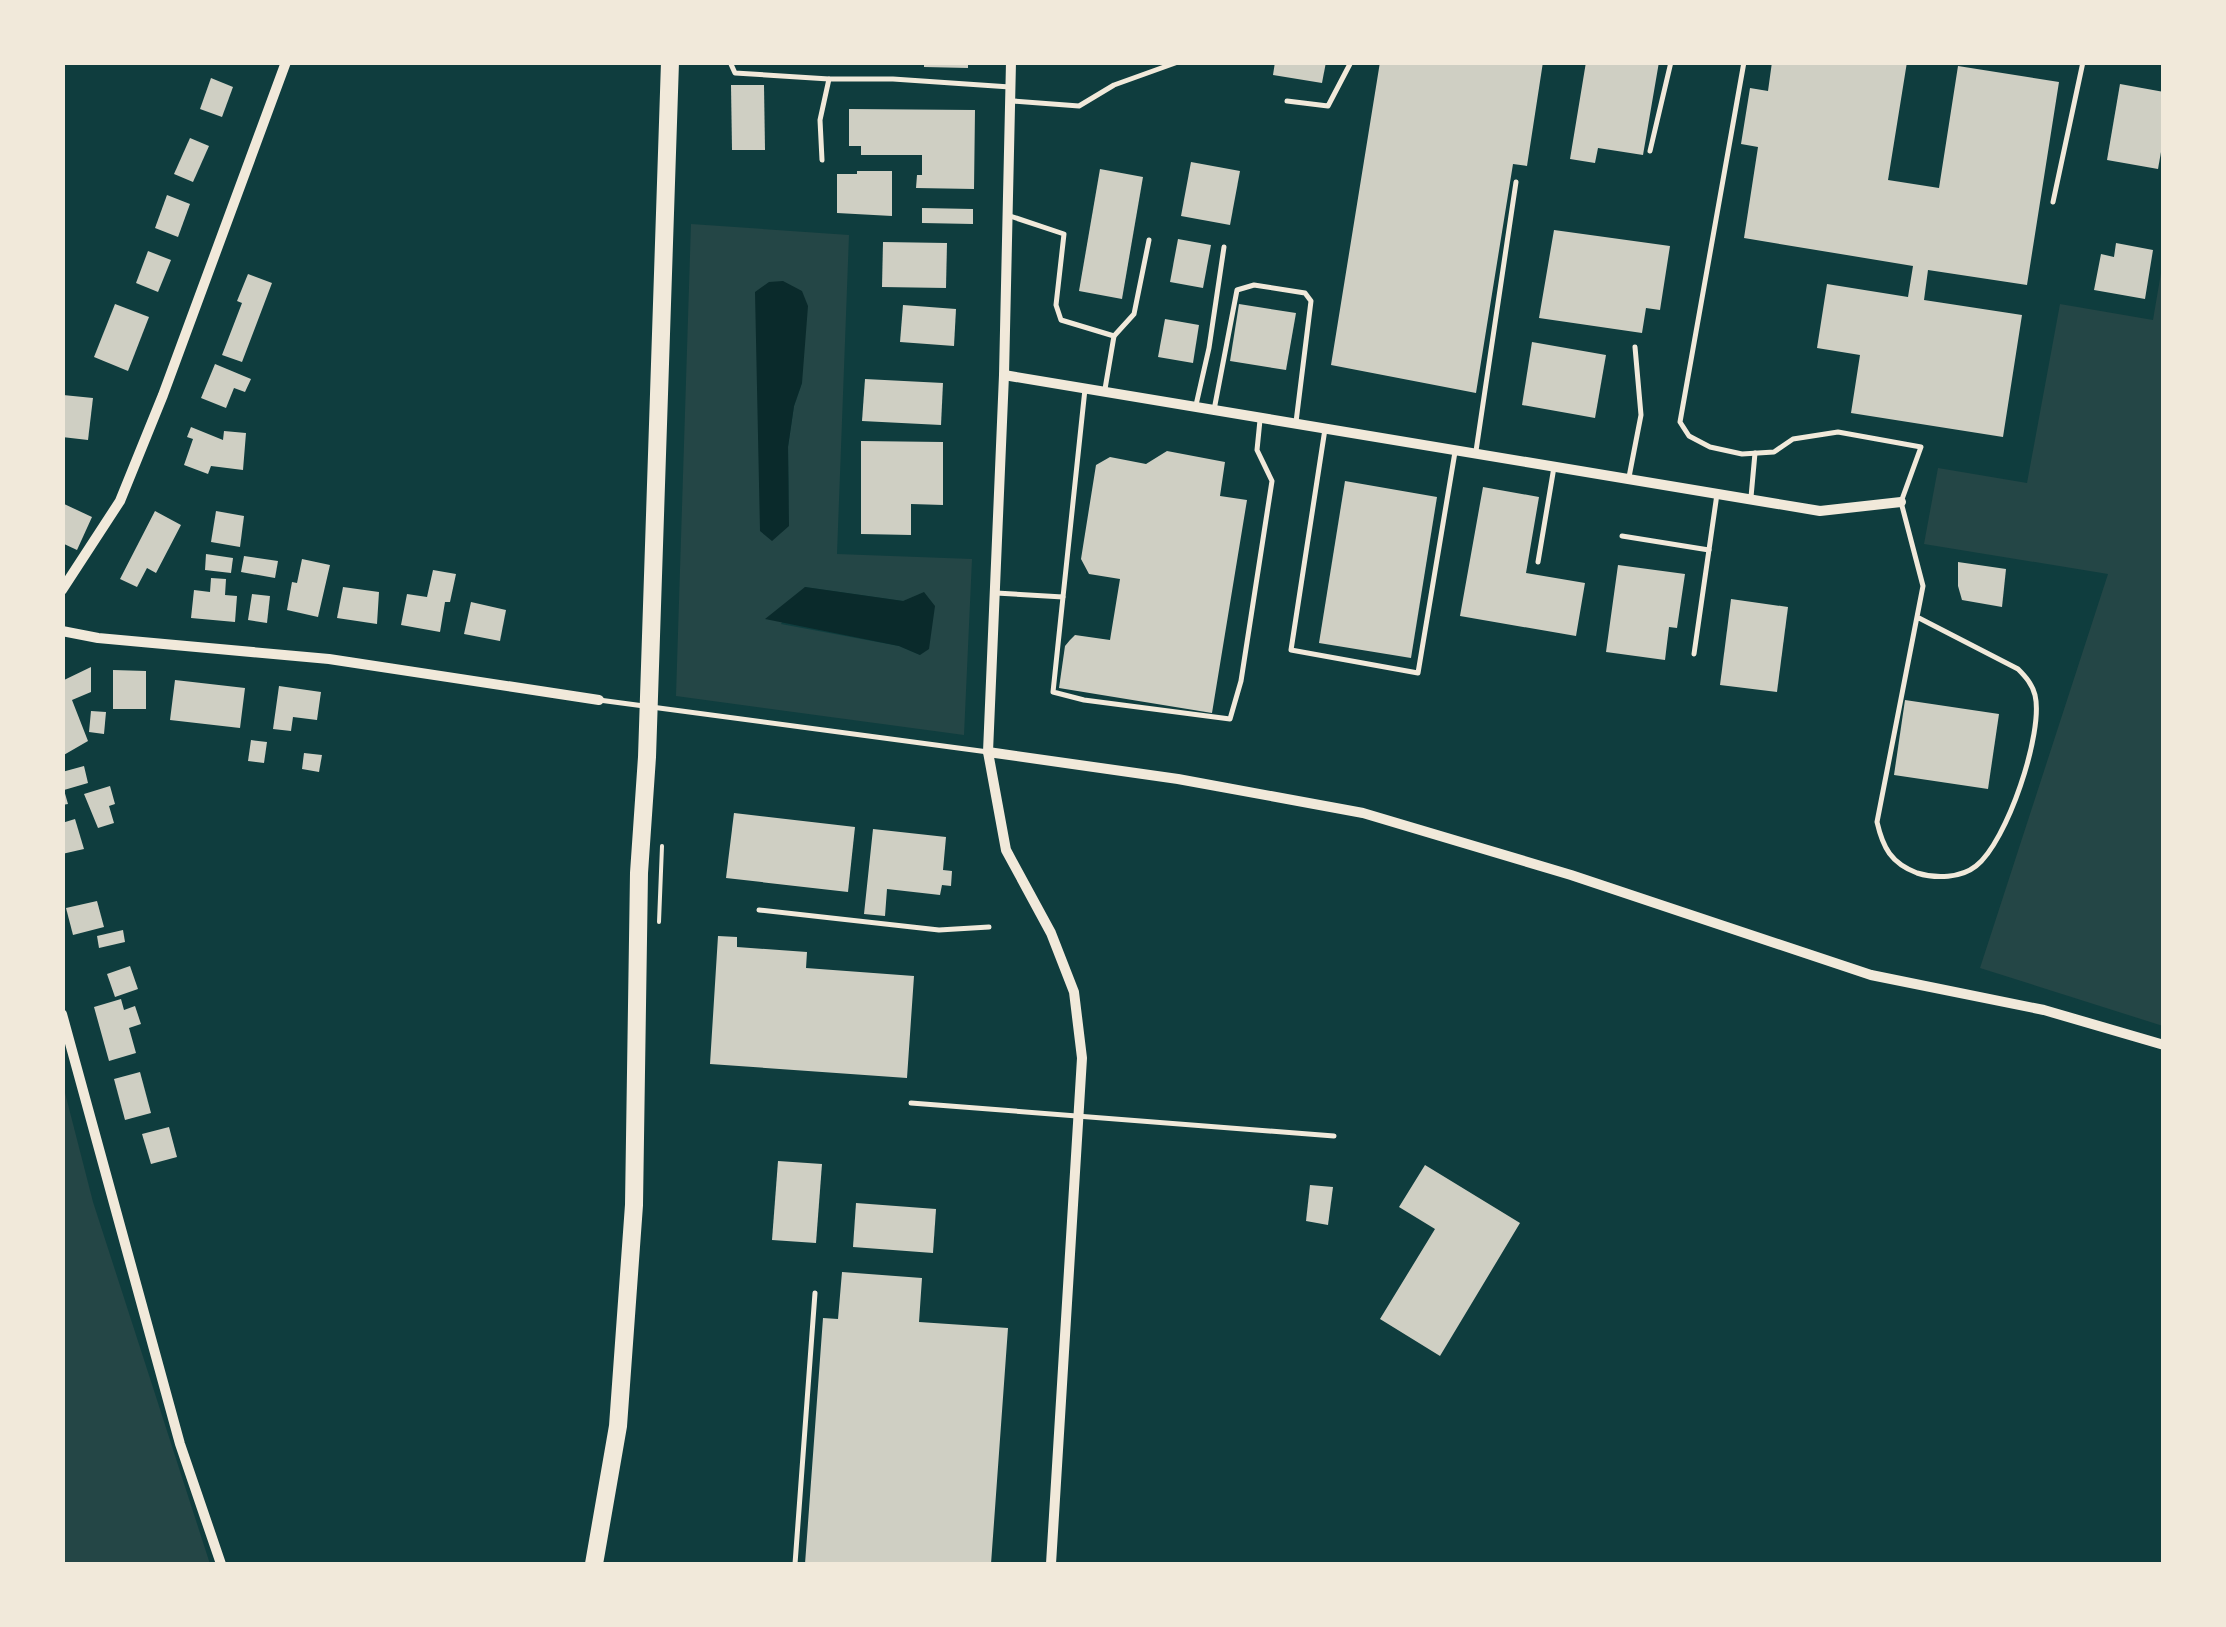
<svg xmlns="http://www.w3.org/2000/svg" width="2226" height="1627" font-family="'Exo 2',sans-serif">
<rect width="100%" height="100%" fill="#0f3d3e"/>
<g fill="#244646" fill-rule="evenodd">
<path d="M691 224 849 235 837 554 972 559 964 735 676 696ZM783 281 802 383 794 406 788 447 789 526ZM805 587 903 601 920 655 899 646 781 624Z"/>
<path d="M2163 261 2164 1026H2163L1980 968 2108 574 1924 544 1938 468 2027 483 2060 304 2153 320Z"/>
<path d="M63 1085 93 1202 210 1564H63Z"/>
</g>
<g fill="#0a2a2b">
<path d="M783 281 802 291 808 306 802 383 794 406 788 447 789 526 772 541 760 531 755 292 769 282Z"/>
<path d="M805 587 903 601 924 592 935 606 929 649 920 655 899 646 765 619Z"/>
</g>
<g fill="#cfcfc3">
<path d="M924 62H968V68L924 67Z"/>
<path d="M1275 62H1326L1322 83 1273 75Z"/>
<path d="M1380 62H1543L1527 166 1513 164 1476 393 1331 365Z"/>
<path d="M1586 62H1659L1643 155 1598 148 1595 163 1570 159Z"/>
<path d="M1772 62H1907L1888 180 1939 188 1958 66 2059 82 2027 285 1928 270 1924 300 2022 315 2003 437 1851 413 1860 355 1817 348 1827 284 1908 297 1913 266 1744 238 1758 147 1741 144 1750 88 1768 91Z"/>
<path d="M211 78 233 87 222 117 200 109Z"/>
<path d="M2120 84 2164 92V135L2158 169 2107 160Z"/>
<path d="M731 85H764L765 150H732Z"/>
<path d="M849 109 975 110 974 189 916 188 917 175H922V155H861V146H849Z"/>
<path d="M190 138 209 146 193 182 174 174Z"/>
<path d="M1191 162 1240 171 1230 225 1181 216Z"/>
<path d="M1100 169 1143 177 1122 299 1079 291Z"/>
<path d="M857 171H892V216L837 213V174H857Z"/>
<path d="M167 195 190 204 178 237 155 228Z"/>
<path d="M922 208 973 209V224L922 223Z"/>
<path d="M1554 230 1670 246 1660 310 1646 308 1642 333 1539 318Z"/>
<path d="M1178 239 1211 245 1203 288 1170 282Z"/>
<path d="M883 242 947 243 946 288 882 287Z"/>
<path d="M2116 243 2153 250 2145 299 2094 290 2101 254 2114 257Z"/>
<path d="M148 251 171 260 158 292 136 283Z"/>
<path d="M248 274 272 283 242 362 222 355 242 303 237 301Z"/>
<path d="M115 304 149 317 128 371 94 357Z"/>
<path d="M1239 304 1296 313 1286 370 1230 361Z"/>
<path d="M903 305 956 309 954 346 900 342Z"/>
<path d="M1165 319 1199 325 1193 363 1158 357Z"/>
<path d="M1532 342 1606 355 1595 418 1522 405Z"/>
<path d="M215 364 251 379 245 392 234 388 226 408 201 398Z"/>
<path d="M865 379 943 383 941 425 862 421Z"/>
<path d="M63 395 93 398 88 440 62 437Z"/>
<path d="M191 427 223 440 224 431 246 433 243 470 211 466 208 474 184 465 193 439 187 437Z"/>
<path d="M861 441 943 442V505L911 504V535L861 534Z"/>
<path d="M1167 451 1225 462 1220 496 1247 500 1212 713 1059 688 1065 646 1070 640 1075 635 1110 640 1120 579 1089 574 1081 559 1096 465 1110 457 1146 464Z"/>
<path d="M1345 481 1437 497 1411 658 1319 643Z"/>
<path d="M1483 487 1539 497 1526 573 1585 583 1576 636 1460 616Z"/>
<path d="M62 503 92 517 77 550 62 543Z"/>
<path d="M155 511 181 525 156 573 147 568 137 587 120 579Z"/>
<path d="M216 511 244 516 240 547 211 542Z"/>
<path d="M206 554 233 558 231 573 205 570Z"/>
<path d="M244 556 278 561 275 578 241 572Z"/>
<path d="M302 559 330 565 318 617 287 610 292 582 297 583Z"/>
<path d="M1958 562 2006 569 2002 607 1962 600 1958 586Z"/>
<path d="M1618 565 1685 574 1677 628 1669 627 1665 660 1606 652Z"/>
<path d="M433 570 456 574 450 602H445L440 632 401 625 407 594 427 597Z"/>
<path d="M211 578 226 579 225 595 237 596 235 622 191 618 194 590 210 592Z"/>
<path d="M343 587 379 592 377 624 337 618Z"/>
<path d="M252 594 270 596 267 623 248 620Z"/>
<path d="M1731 599 1788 607 1777 692 1720 685Z"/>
<path d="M471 602 506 610 500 641 464 634Z"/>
<path d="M91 667V692L72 700 88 741 62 756V681Z"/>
<path d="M113 670 146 671V709H113Z"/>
<path d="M175 680 245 688 240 728 170 720Z"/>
<path d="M279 686 321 692 317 720 293 717 291 731 273 729Z"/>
<path d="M1905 700 1999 714 1988 789 1894 775Z"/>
<path d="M91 711 106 712 104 734 89 732Z"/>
<path d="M251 740 267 742 264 763 248 761Z"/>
<path d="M304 753 322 755 319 772 302 769Z"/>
<path d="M84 766 88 783 64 790 68 804 62 805V772Z"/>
<path d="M110 786 115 804 109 806 114 823 98 828 84 794Z"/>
<path d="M734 813 855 827 848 892 726 878Z"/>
<path d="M75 819 84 849 62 854V823Z"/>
<path d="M873 829 946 837 943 870 952 871 951 886 942 885 940 895 887 889 885 916 864 914Z"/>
<path d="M97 901 104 927 73 935 66 908Z"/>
<path d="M123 930 125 942 99 948 97 936Z"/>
<path d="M718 936 737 937V947L807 952 806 968 914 976 907 1078 710 1064Z"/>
<path d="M130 966 138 989 115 997 107 974Z"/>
<path d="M121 999 124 1010 135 1006 141 1024 129 1028 136 1053 109 1061 94 1007Z"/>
<path d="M140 1072 151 1113 125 1120 114 1079Z"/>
<path d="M169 1127 177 1157 151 1164 142 1134Z"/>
<path d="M778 1161 822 1164 816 1243 772 1240Z"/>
<path d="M1425 1165 1520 1223 1440 1356 1380 1319 1435 1229 1399 1207Z"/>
<path d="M1310 1185 1333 1187 1328 1225 1306 1221Z"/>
<path d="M856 1203 936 1209 933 1253 853 1247Z"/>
<path d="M842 1272 922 1278 919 1322 1008 1328 991 1564H805L823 1318 838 1319Z"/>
</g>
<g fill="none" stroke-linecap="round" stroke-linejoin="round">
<path stroke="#f1e9da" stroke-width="4" d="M659 922 662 846"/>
<g stroke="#f1e9da" stroke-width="5">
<path d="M730 62 735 73 829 79"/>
<path d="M1744 62 1680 422 1689 436 1710 447 1742 454 1774 452 1793 439 1838 432 1921 447 1901 502 1923 586 1877 822C1883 848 1891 863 1917 873 1936 879 1961 878 1976 866 2007 842 2044 732 2035 695 2032 684 2026 677 2018 669L1917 617"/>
<path d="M1013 101 1079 106 1114 85 1178 62"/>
<path d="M1287 101 1328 106 1351 62"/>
<path d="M1650 151 1671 62"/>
<path d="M822 160 820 120 829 79H893L1010 87"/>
<path d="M2053 202 2083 62"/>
<path d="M1010 216 1064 234 1056 305 1061 320 1114 336 1105 389"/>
<path d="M1114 336 1134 314 1149 240"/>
<path d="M1196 405 1209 348 1224 247"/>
<path d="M1214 410 1237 290 1254 285 1305 293 1311 301 1296 422"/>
<path d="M1325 429 1291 650 1418 673 1455 452"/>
<path d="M1476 451 1516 182"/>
<path d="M1629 477 1641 415 1635 347"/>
<path d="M1751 497 1755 453"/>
<path d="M1622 536 1709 550"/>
<path d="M1538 562 1554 467"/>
<path d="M996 593 1063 597 1085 389"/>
<path d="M1063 597 1053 692 1084 700 1230 719 1241 681 1272 481 1257 450 1260 420"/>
<path d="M1694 654 1717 494"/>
<path d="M599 700 988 752"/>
<path d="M759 910 939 930 989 927"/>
<path d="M911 1103 1334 1136"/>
<path d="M795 1564 815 1293"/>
</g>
<g stroke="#f1e9da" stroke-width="10">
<path d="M1011 62 1004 375 988 752 1006 850 1051 933 1074 992 1082 1058 1051 1564"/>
<path d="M1004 375 1820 511 1901 502"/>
<path d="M62 590 120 501 163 395 286 62"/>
<path d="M62 631 98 638 329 659 599 700"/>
<path d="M988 752 1178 779 1363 813 1571 875 1871 975 2044 1010 2164 1045"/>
<path d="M62 1014 180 1444 221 1564"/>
</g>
<path stroke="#f1e9da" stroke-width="18" d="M594 1564 618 1426 634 1205 639 873 647 757 670 62"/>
</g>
<rect width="2226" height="1627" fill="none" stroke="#f1e9da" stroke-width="130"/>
</svg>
